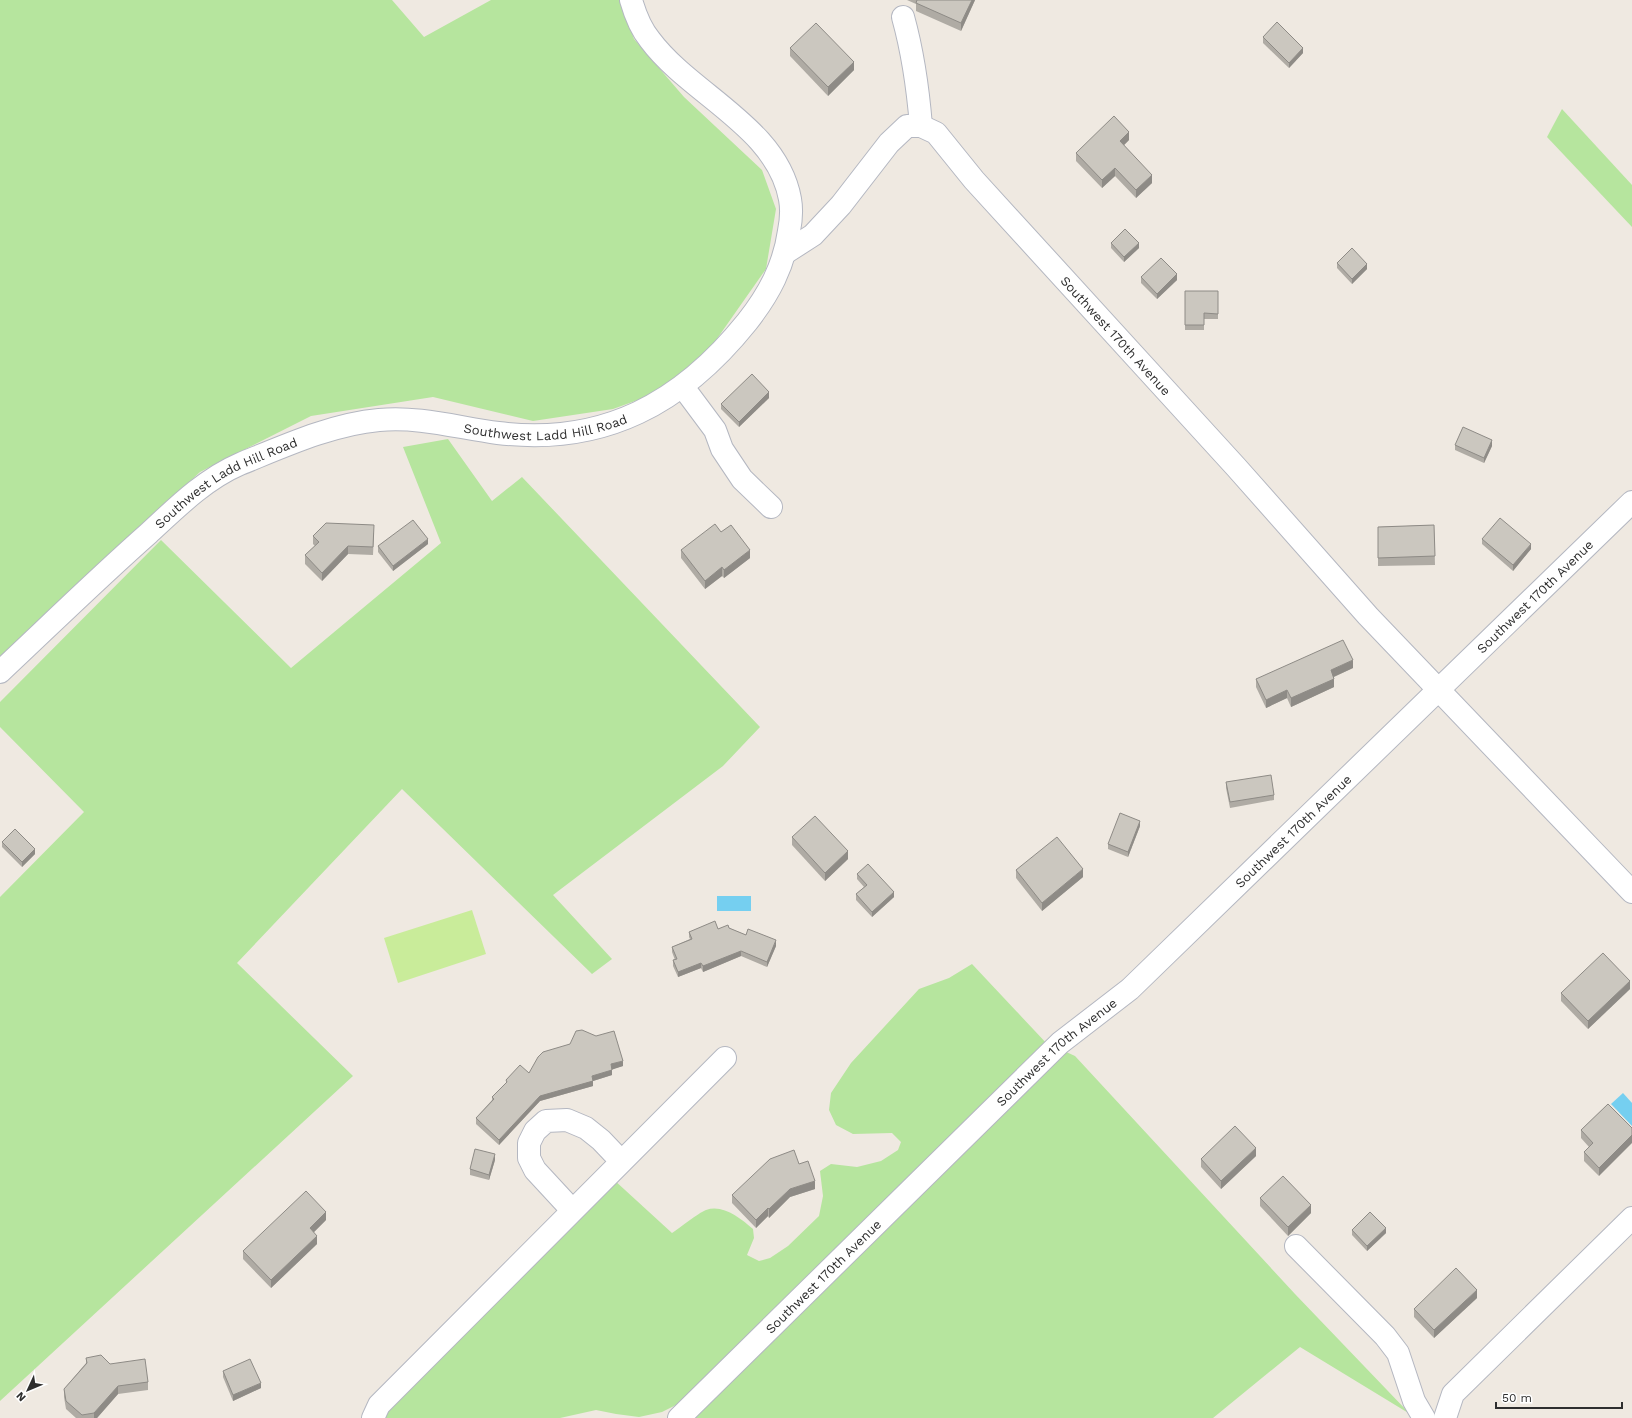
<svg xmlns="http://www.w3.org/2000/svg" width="1632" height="1418" font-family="'Work Sans',sans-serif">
<rect width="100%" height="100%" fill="#efe9e1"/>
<g fill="#b6e59e">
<path d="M0 0H392L424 37 491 0H621L634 39 684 97 762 170 776 209 766 269 714 343 671 388 613 409 533 421 433 397 311 416 200 472 0 660Z"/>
<path d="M1562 109 1632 185V227L1547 137Z"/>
<path d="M448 439 492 501 522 477 760 727 723 766 553 895 612 959 592 974 402 789 237 963 353 1076 0 1401V897L84 812 0 727V702L161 540 291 668 441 543 403 447Z"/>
<path d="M972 964 1049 1046 678 1404 662 1412 639 1417 616 1414 596 1410 560 1418H365L613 1179 672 1233C680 1228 698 1213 706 1210 723 1204 740 1218 753 1229L754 1238 747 1255 759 1261 770 1258 788 1246 819 1216 823 1196 820 1171 831 1164 857 1167 881 1161 898 1150 901 1142 892 1133 853 1134 836 1125 829 1110 831 1093 851 1063 919 989 949 978Z"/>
<path d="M1062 1050 1075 1056 1295 1294 1410 1414 1300 1347 1213 1418H691Z"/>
</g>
<path fill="#c9ec9a" d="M472 910 486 954 398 983 384 938Z"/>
<g fill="#75cff0">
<rect x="717" y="896" width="34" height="15"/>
<path d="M1623 1093 1632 1103V1126L1611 1104Z"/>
</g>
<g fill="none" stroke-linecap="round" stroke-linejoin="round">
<g stroke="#b4b7c1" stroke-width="24">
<g id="minor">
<path d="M903 17C913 53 918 89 921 126"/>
<path id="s1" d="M785 253 813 235 841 205 889 143 907 126H921L936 133 974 180 1236 467 1368 616 1632 892"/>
<path d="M683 387 715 430 722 449 742 479 771 507"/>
<path id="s2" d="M0 672C49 626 98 578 149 533 176 508 205 479 240 464 282 447 332 424 379 420 419 416 459 428 498 433 604 446 682 403 747 322 769 294 784 266 789 231 791 221 792 210 790 199 777 127 691 95 650 40 640 28 635 14 631 0"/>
<path d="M572 1210 535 1170 529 1158V1143L535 1131 546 1121 567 1120 586 1128 601 1140 621 1161"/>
<path d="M1296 1246 1385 1336 1398 1353 1414 1401 1424 1418"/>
<path d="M373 1418 379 1405 725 1058"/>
<path id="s3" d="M679 1418 1060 1043 1130 989 1632 502"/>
<path d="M1445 1418 1453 1394 1632 1218"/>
</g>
</g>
<use href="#minor" stroke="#fff" stroke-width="22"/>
</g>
<g fill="#afaba4">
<path d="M907 0H975L961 31 916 11V4Z"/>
<path d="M1263 37 1303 53 1289 68 1263 43Z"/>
<path d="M790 48 854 70 828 96 790 56Z"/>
<path d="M1129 140 1124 145 1152 183 1136 198 1115 176 1102 188 1076 161V153Z"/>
<path d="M1111 243 1139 248 1124 262 1111 248Z"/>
<path d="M1337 263 1367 269 1352 284 1337 268Z"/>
<path d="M1141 277 1177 280 1157 299 1141 283Z"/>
<path d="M1185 291H1218V319H1204V330H1185Z"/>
<path d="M769 398 739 427 721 409V404Z"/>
<path d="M1455 445 1492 446 1484 463 1455 450Z"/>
<path d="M1434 525 1435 565 1378 566V527Z"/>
<path d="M721 532 750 558 724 578 722 576 705 589 681 558V550Z"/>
<path d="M374 533 373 555 348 554 322 581 305 564V555L315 546 313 544V536Z"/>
<path d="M1482 539 1531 549 1513 571 1482 544Z"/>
<path d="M428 544 393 571 378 552V546Z"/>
<path d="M1353 668 1334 677V687L1291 707 1287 698 1266 708 1256 687V679Z"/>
<path d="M1226 782 1274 795V800L1230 808 1226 788Z"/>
<path d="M1140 826 1128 857 1108 849V844Z"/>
<path d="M792 837 848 859 825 881 792 845Z"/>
<path d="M2 842 35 854 22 867 2 847Z"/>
<path d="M1016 870 1083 877 1042 911 1016 878Z"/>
<path d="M857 874 894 897 872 917 856 900V894L864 887 857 879Z"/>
<path d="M729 928 746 935 776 946 767 967 741 956 703 972 701 968 678 977 673 966V960H675L672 952V947L690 939 689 937V932L718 929Z"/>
<path d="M1630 989 1588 1029 1561 1001V993Z"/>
<path d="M570 1044 623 1066 612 1069V1075L593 1081V1086L540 1101 499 1145 476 1124V1118L492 1100V1097L506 1083V1080L529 1073Z"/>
<path d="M1608 1104 1599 1176 1584 1161V1152L1589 1147 1581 1138V1130Z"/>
<path d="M1256 1156 1221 1189 1201 1167V1159Z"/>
<path d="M495 1160 489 1180 470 1175V1169Z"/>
<path d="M799 1164 815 1189 790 1197 769 1218 768 1216 756 1228 732 1203V1195Z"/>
<path d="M1260 1198 1311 1213 1288 1236 1260 1206Z"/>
<path d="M326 1220 314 1232 317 1244 271 1288 243 1259V1251Z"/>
<path d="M1352 1230 1386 1233 1367 1251 1352 1235Z"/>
<path d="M1477 1298 1434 1338 1414 1317V1309Z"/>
<path d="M86 1358 110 1364 148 1382V1390L118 1394 97 1418H76L66 1409 64 1397V1389L86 1363Z"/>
<path d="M223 1371 261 1388 233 1401 223 1377Z"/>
</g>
<g fill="#8e8b86">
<path d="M972 0H975L961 31V23Z"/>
<path d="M1303 48V53L1289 68V63Z"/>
<path d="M854 62V70L828 96V87Z"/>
<path d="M1129 132V140L1120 149V141Z"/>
<path d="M1115 168V176L1102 188V180Z"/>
<path d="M1152 175V183L1136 198V190Z"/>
<path d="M1139 243V248L1124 262V257Z"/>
<path d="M1367 264V269L1352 284V279Z"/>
<path d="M1177 274V280L1157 299V294Z"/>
<path d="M769 392V398L739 427V422Z"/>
<path d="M1492 440V446L1484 463V458Z"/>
<path d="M428 539V544L393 571V566Z"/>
<path d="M1531 544V549L1513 571V565Z"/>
<path d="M348 546V554L322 581V573Z"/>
<path d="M750 550V558L724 578V570Z"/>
<path d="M722 567V576L705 589V581Z"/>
<path d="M1353 660V668L1331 678V670Z"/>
<path d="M1334 679V687L1291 707V698Z"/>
<path d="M1287 690V698L1266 708V700Z"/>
<path d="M1140 821V826L1128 857V852Z"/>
<path d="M35 849V854L22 867V862Z"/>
<path d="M848 851V859L825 881V873Z"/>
<path d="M1083 869V877L1042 911V903Z"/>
<path d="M894 892V897L872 917V912Z"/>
<path d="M776 940V946L767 967V962Z"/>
<path d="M741 951V956L703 972V966Z"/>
<path d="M701 963V968L678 977V972Z"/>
<path d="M1630 981V989L1588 1029V1021Z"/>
<path d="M623 1061V1066L611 1070V1064Z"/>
<path d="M612 1070V1075L593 1081V1086L540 1101 499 1145V1140L540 1096 592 1076Z"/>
<path d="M1632 1135V1143L1599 1176V1168Z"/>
<path d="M1256 1148V1156L1221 1189V1181Z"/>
<path d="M495 1154V1160L489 1180V1175Z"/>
<path d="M815 1181V1189L790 1197 769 1218V1209L790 1189Z"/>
<path d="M1311 1205V1213L1288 1236V1227Z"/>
<path d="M768 1208V1216L756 1228V1220Z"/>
<path d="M326 1212V1220L310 1236V1228Z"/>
<path d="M1386 1228V1233L1367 1251V1246Z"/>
<path d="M317 1236V1244L271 1288V1280Z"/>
<path d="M1477 1290V1298L1434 1338V1330Z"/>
<path d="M261 1383V1388L233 1401V1395Z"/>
<path d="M118 1386V1394L97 1418H94V1413Z"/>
</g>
<g fill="#cbc7bf" stroke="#8e8b86">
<path d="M917 0H972L961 23 916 3Z"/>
<path d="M1277 22 1303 48 1289 63 1263 37Z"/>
<path d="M816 23 854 62 828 87 790 48Z"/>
<path d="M1114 116 1129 132 1120 141 1152 175 1136 190 1115 168 1102 180 1076 153Z"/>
<path d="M1125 229 1139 243 1124 257 1111 243Z"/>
<path d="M1352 248 1367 264 1352 279 1337 263Z"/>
<path d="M1161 258 1177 274 1157 294 1141 277Z"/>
<path d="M1185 291H1218V314L1204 313V325H1185Z"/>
<path d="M752 374 769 392 739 422 721 404Z"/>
<path d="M1463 427 1492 440 1484 458 1455 445Z"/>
<path d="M1500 518 1531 544 1513 565 1482 539Z"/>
<path d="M413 520 428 539 393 566 378 546Z"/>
<path d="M326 523 374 525 373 547 348 546 322 573 305 555 319 542 313 536Z"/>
<path d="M715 524 721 532 731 525 750 550 724 570 722 567 705 581 681 550Z"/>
<path d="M1434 525 1435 556 1378 558V527Z"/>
<path d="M1343 640 1353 660 1331 670 1334 679 1291 698 1287 690 1266 700 1256 679Z"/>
<path d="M1271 775 1274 795 1230 802 1226 782Z"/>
<path d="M1120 813 1140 821 1128 852 1108 844Z"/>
<path d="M815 816 848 851 825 873 792 837Z"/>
<path d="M15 829 35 849 22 862 2 842Z"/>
<path d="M1057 837 1083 869 1042 903 1016 870Z"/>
<path d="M868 864 894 892 872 912 856 894 867 885 857 874Z"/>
<path d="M715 921 718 929 728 925 729 928 746 935 748 929 776 940 767 962 741 951 703 966 701 963 678 972 673 960 677 959 672 947 692 939 689 932Z"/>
<path d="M1603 953 1630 981 1588 1021 1561 993Z"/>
<path d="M582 1030 596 1036 614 1031 623 1061 611 1064 612 1070 592 1076 593 1081 540 1096 499 1140 476 1118 494 1099 492 1097 507 1082 506 1080 520 1065 529 1073 538 1057 543 1052 570 1044 576 1031Z"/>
<path d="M1608 1104 1632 1128V1135L1599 1168 1584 1152 1593 1143 1581 1130Z"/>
<path d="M1235 1126 1256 1148 1221 1181 1201 1159Z"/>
<path d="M475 1149 495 1154 489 1175 470 1169Z"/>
<path d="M794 1150 799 1164 808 1161 815 1181 790 1189 769 1209 768 1208 756 1220 732 1195 770 1159Z"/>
<path d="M1283 1176 1311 1205 1288 1227 1260 1198Z"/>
<path d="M306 1191 326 1212 310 1228 317 1236 271 1280 243 1251Z"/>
<path d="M1370 1212 1386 1228 1367 1246 1352 1230Z"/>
<path d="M1456 1268 1477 1290 1434 1330 1414 1309Z"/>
<path d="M101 1355 110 1364 145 1359 148 1382 118 1386 94 1413 82 1415 66 1401 64 1389 87 1363 86 1358Z"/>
<path d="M250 1359 261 1383 233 1395 223 1371Z"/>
</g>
<g text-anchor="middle" stroke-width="3" stroke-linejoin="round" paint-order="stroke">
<g font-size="13" fill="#2e2e2e" stroke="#fff">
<text dy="5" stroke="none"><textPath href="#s1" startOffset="479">Southwest 170th Avenue</textPath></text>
<text dy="5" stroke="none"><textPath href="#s2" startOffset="633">Southwest Ladd Hill Road</textPath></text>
<text dy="5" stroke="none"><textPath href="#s2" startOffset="297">Southwest Ladd Hill Road</textPath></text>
<text dy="5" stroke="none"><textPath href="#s3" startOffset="1187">Southwest 170th Avenue</textPath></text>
<text dy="5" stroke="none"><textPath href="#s3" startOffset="850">Southwest 170th Avenue</textPath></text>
<text dy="5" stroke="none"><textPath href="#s3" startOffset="526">Southwest 170th Avenue</textPath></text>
<text dy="5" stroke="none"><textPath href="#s3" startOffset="202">Southwest 170th Avenue</textPath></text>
</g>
</g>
<g transform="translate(28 1390) rotate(226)" stroke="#ffffff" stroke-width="3" paint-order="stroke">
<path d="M0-3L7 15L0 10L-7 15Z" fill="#2e2e2e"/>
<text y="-6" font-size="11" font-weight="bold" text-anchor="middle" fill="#2e2e2e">N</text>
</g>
<path d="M1496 1402v6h126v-6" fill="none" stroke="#2e2e2e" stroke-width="2"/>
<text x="1502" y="1402" font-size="12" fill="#2e2e2e" stroke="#ffffff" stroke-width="3" paint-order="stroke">50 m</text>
</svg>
